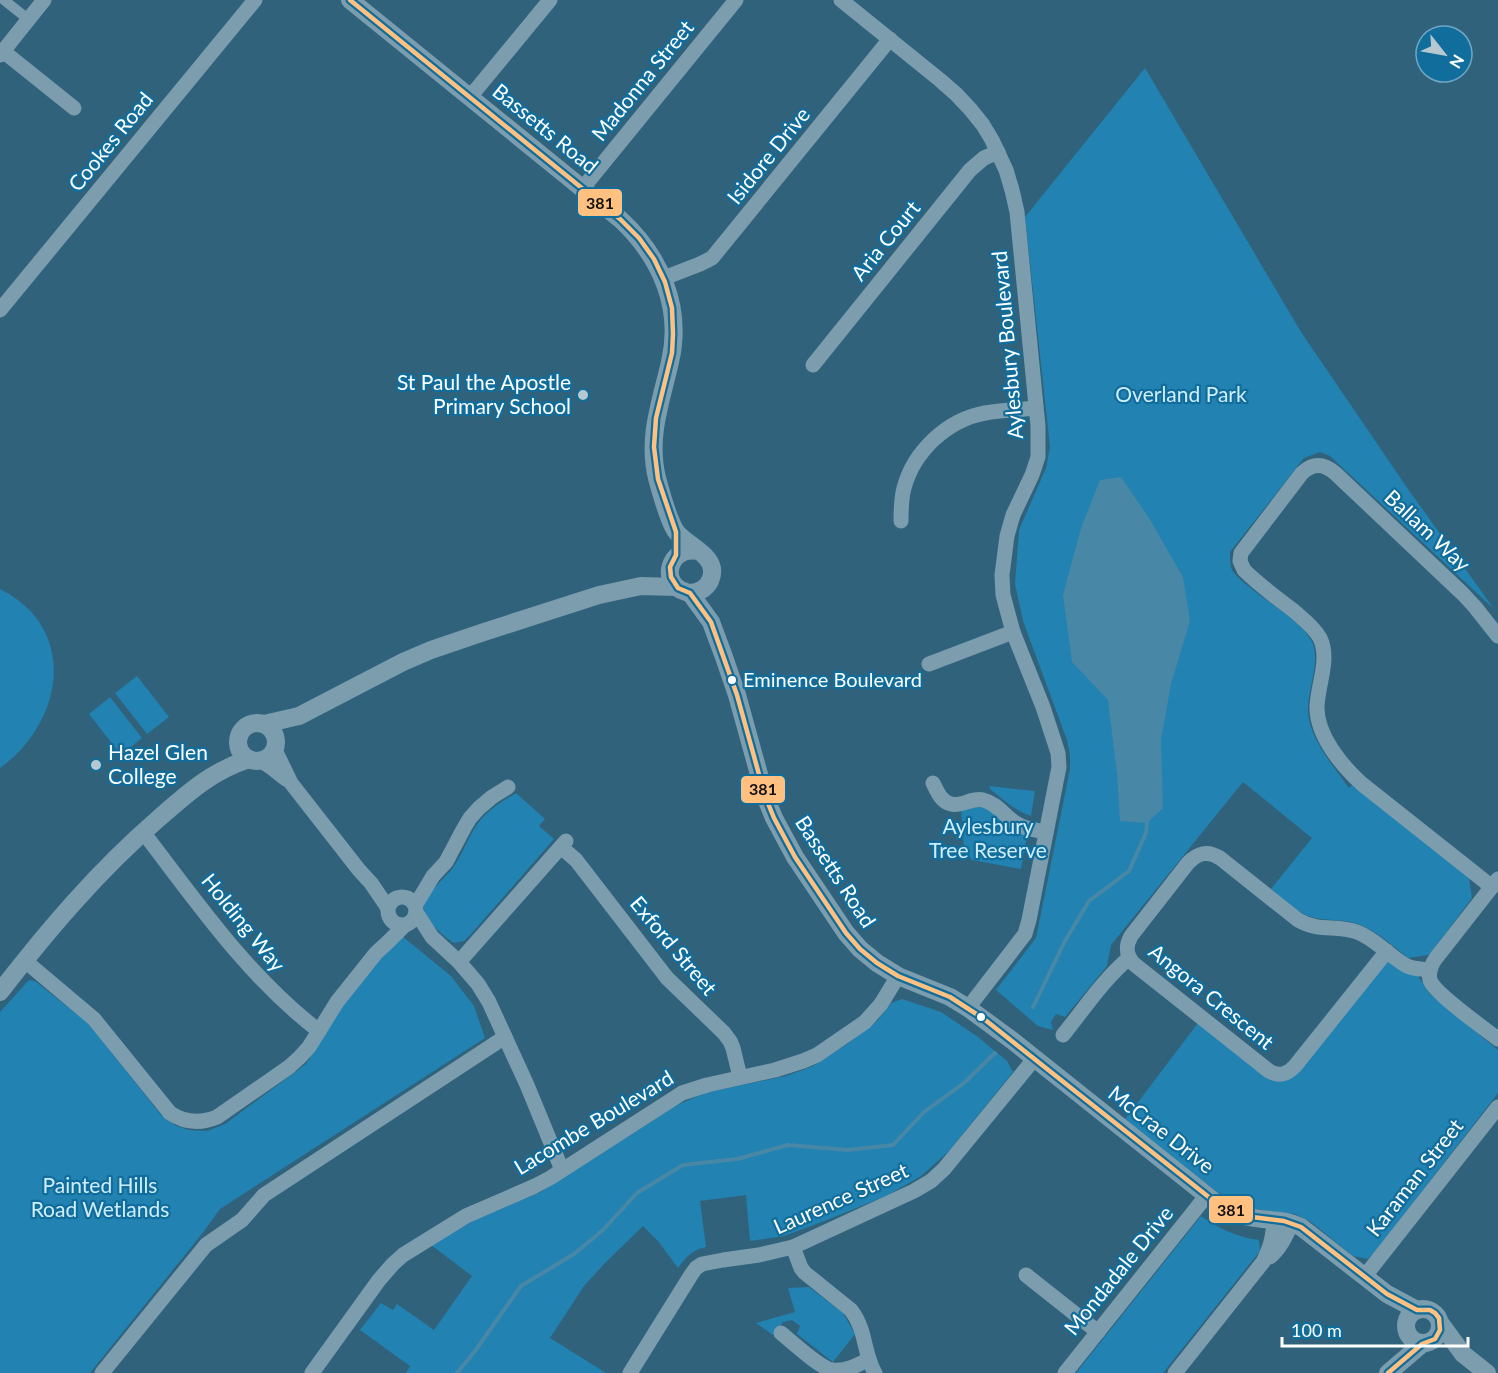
<svg xmlns="http://www.w3.org/2000/svg" width="1498" height="1373" font-family="Lato,sans-serif">
<rect width="100%" height="100%" fill="#30627c"/>
<g fill="#2282b1">
<path d="M1145 68 1301 332 1408 489 1494 609 1330 456 1320 452 1304 458 1230 552C1230 558 1230 565 1232 570 1237 578 1245 583 1252 589 1269 603 1300 621 1311 640 1322 659 1307 690 1308 712 1310 740 1333 765 1349 788L1353 784 1469 878 1472 898 1429 955 1408 958C1392 945 1377 931 1358 924 1342 918 1324 922 1308 916 1294 911 1283 899 1271 889L1312 838 1243 782 1111 945 1107 966 1065 1017 1056 1014 1051 1022 1053 1030 1038 1026 996 990 1036 938 1070 769V755L1067 740 1023 621 1015 584 1019 530 1046 468 1050 447 1025 217Z"/>
<path d="M0 589C12 595 24 604 33 614 75 664 48 734 0 768Z"/>
<path d="M137 676 169 717 147 734 115 693Z"/>
<path d="M110 697 142 738 121 755 89 714Z"/>
<path d="M989 786 1035 791 1031 816C1015 811 1004 800 991 790Z"/>
<path d="M516 793 545 819 539 826 554 839 472 933 464 941 454 943C444 937 426 921 424 909 422 897 445 878 452 869 464 853 469 832 483 817 493 807 504 800 516 793Z"/>
<path d="M981 805 1028 831 1021 869 972 860 964 848 961 810Z"/>
<path d="M402 936 451 976 474 1006 485 1038 220 1209 201 1235 90 1373H0V1012L29 980 35 981 88 1023 161 1115 176 1126 189 1130 207 1131 225 1124 306 1064 337 1014 377 962Z"/>
<path d="M1386 960 1418 976 1430 994 1498 1050V1093L1378 1248 1368 1259 1353 1256 1311 1222 1295 1214 1255 1209 1231 1202 1123 1122 1198 1023 1266 1076 1291 1078Z"/>
<path d="M902 999 941 1012 978 1037 1007 1061 1013 1072 948 1152 921 1176 886 1196 827 1220 784 1236 750 1241 746 1195 700 1201 706 1247C692 1250 686 1257 678 1268L658 1241 643 1226 605 1263 584 1286 550 1338 606 1373H406L410 1366 360 1330 381 1303 393 1310 397 1304 434 1330 472 1276 431 1245 480 1217 539 1193 677 1105 708 1092 786 1076 813 1066 847 1044 878 1020 891 1003Z"/>
<path d="M1201 1216C1219 1229 1237 1237 1259 1240L1260 1251 1163 1373H1076Z"/>
<path d="M809 1287 843 1313 855 1334 833 1362 797 1334 800 1326 792 1320 783 1322 773 1335 756 1323 795 1312 788 1288Z"/>
</g>
<path fill="#4887a6" d="M1121 477 1149 518 1183 577 1190 621 1171 684 1161 740 1163 808 1147 823 1120 821 1117 774 1108 700 1072 662 1063 595 1081 528 1100 480Z"/>
<g fill="none" stroke-linecap="round" stroke-linejoin="round">
<g stroke="#4887a6" stroke-width="4">
<path d="M1033 1007 1065 941 1089 901 1129 871 1146 833 1147 823"/>
<path d="M457 1373 475 1351 521 1286 574 1254 603 1230 637 1193 683 1165 737 1159 788 1145 848 1150 893 1145 924 1112 964 1083 995 1053"/>
</g>
<path stroke="#7b9dae" stroke-width="10" d="M4 0 28 19"/>
<g stroke="#7b9dae" stroke-width="15">
<path d="M841 0 940 80 956 94 971 110 983 125 992 140 1006 170 1012 190 1017 212 1038 426V457L1032 475 1013 515 1007 536 1002 575 1003 595 1013 632 1043 707 1058 753 1059 767 1029 920 1025 934 968 1008"/>
<path d="M3 51 74 108"/>
<path d="M0 55 44 0"/>
<path d="M470 97 550 0"/>
<path d="M582 189 736 0"/>
<path d="M664 278 700 264 712 258 890 39"/>
<path d="M0 310 255 0"/>
<path d="M813 365 970 170 984 158 998 152"/>
<path d="M901 521C901 510 901 499 904 488 914 451 947 420 985 413 1001 410 1019 410 1035 408"/>
<path d="M929 664 1013 632"/>
<path d="M274 748 291 783 359 870 371 883 388 908"/>
<path d="M260 760 272 768 286 779"/>
<path d="M933 783C937 791 941 802 951 804 962 807 972 797 983 800 996 803 1004 815 1014 822 1023 829 1036 830 1046 832"/>
<path d="M143 832C197 902 248 977 319 1031"/>
<path d="M561 847 576 860 667 978 724 1033 730 1041 733 1048 740 1077"/>
<path d="M1498 879 1436 958C1431 965 1428 972 1430 980 1434 993 1485 1029 1498 1039"/>
<path d="M1492 887 1362 784C1342 766 1316 735 1317 706 1318 684 1330 659 1320 638 1314 627 1303 619 1294 611 1277 598 1259 585 1244 570L1240 561 1241 553 1302 473C1313 463 1323 463 1335 473L1463 594 1475 607 1498 636"/>
<circle cx="402" cy="911" r="14"/>
<path d="M415 906 433 876 446 862 464 828 470 818 479 808 492 797 508 787"/>
<path d="M416 912 432 937 459 962 478 984 489 1002 527 1085 562 1170"/>
<path d="M1387 951 1295 1066C1287 1074 1280 1077 1269 1071L1134 964C1126 955 1125 947 1131 936L1188 863C1198 853 1207 850 1220 858L1298 920C1321 933 1335 924 1357 932 1376 939 1389 956 1407 966 1413 969 1422 969 1430 970"/>
<path d="M24 960 94 1019 170 1113C185 1123 200 1124 217 1117L289 1067 300 1057 309 1047 337 1002 376 953 388 942 405 925"/>
<path d="M459 962 566 841"/>
<path d="M1063 1035C1084 1009 1103 980 1129 958"/>
<path d="M793 1247 801 1268 805 1273 851 1310C867 1331 863 1353 875 1373"/>
<path d="M1270 1257C1281 1248 1286 1235 1292 1223"/>
<path d="M1026 1275 1098 1332"/>
<path d="M1365 1276 1498 1107"/>
<path d="M781 1333C792 1342 820 1368 832 1370 845 1372 858 1365 869 1359"/>
<path d="M102 1373 206 1245 242 1220 264 1195 505 1037"/>
<path d="M312 1373 379 1280 393 1264 403 1255 466 1216 535 1186 550 1178 682 1093 707 1085 775 1070 803 1061 817 1055 865 1022 881 1004 898 976"/>
<path d="M630 1373 691 1275 696 1268 702 1264 723 1260 759 1255 793 1247 914 1191 931 1181 944 1169 1035 1058"/>
<path d="M1065 1373 1207 1195"/>
<path d="M1175 1373 1263 1262C1271 1246 1273 1237 1274 1220"/>
</g>
<g stroke="#7b9dae" stroke-width="18">
<path d="M350 0 620 219C660 256 683 307 670 362 661 402 647 437 657 478 661 493 668 518 675 530 685 546 719 555 711 578 710 582 707 586 703 589 698 592 692 594 686 592 659 585 668 546 697 551"/>
<path d="M690 593 711 622 724 657 737 695 765 796 774 818 795 857 846 933 860 949 877 963 898 976 950 997 968 1008 1013 1041 1215 1202C1228 1209 1240 1216 1255 1218 1271 1221 1286 1219 1301 1227L1387 1294 1417 1310"/>
<circle cx="257" cy="742" r="19"/>
<path d="M264 724 299 716 403 662 431 650 481 633 599 595 641 586 676 587"/>
<path d="M0 992C48 930 98 871 158 819 188 793 210 772 249 759"/>
<circle cx="1423" cy="1326" r="17"/>
<path d="M1441 1324 1463 1354 1487 1373"/>
<path d="M1388 1373 1422 1344"/>
</g>
<g stroke="#116d9c" stroke-width="9">
<path id="bus-1" d="M350 0 620 219 639 238 654 259 665 282 672 308 673 334 672 353 656 418 654 447 658 479 676 532V555L670 567 671 577 678 588 690 593 711 622 737 695 765 796 774 818 795 857 846 933 860 949 877 963 898 976 950 997 984 1019 1215 1202 1244 1216 1284 1221 1301 1227 1387 1294 1417 1310H1430L1435 1313 1439 1318 1440 1330 1435 1339 1422 1344 1388 1373"/>
</g>
<use href="#bus-1" stroke="#ffc080" stroke-width="4.5"/>
</g>
<g fill="#b7c8d1" stroke="#116d9c" stroke-width="2">
<circle cx="583" cy="395" r="6"/>
<circle cx="96" cy="765" r="6"/>
</g>
<g fill="#fff" stroke="#116d9c" stroke-width="2">
<circle cx="732" cy="680" r="5"/>
<circle cx="981" cy="1017" r="5"/>
</g>
<g text-anchor="middle" stroke-width="4.5" stroke-linejoin="round" paint-order="stroke">
<g font-size="20" fill="#fff" stroke="#116d9c" text-anchor="start">
<text x="743" y="687">Eminence Boulevard</text>
</g>
<g font-size="21" fill="#fff" stroke="#116d9c">
<text transform="translate(643 81) rotate(-51)" y="7">Madonna Street</text>
<text transform="translate(545 129) rotate(39)" y="7">Bassetts Road</text>
<text transform="translate(111 142) rotate(-51)" y="7">Cookes Road</text>
<text transform="translate(769 156) rotate(-51)" y="7">Isidore Drive</text>
<text transform="translate(886 241) rotate(-51)" y="7">Aria Court</text>
<text transform="translate(1008 345) rotate(-95)" y="7">Aylesbury Boulevard</text>
<text transform="translate(1427 531) rotate(43)" y="7">Ballam Way</text>
<text transform="translate(835 872) rotate(57)" y="7">Bassetts Road</text>
<text transform="translate(243 923) rotate(51)" y="7">Holding Way</text>
<text transform="translate(673 946) rotate(50)" y="7">Exford Street</text>
<text transform="translate(1211 997) rotate(39)" y="7">Angora Crescent</text>
<text transform="translate(594 1123) rotate(-31)" y="7">Lacombe Boulevard</text>
<text transform="translate(1161 1130) rotate(38)" y="7">McCrae Drive</text>
<text transform="translate(1415 1178) rotate(-52)" y="7">Karaman Street</text>
<text transform="translate(841 1199) rotate(-24)" y="7">Laurence Street</text>
<text transform="translate(1119 1271) rotate(-51)" y="7">Mondadale Drive</text>
</g>
<g font-size="21" fill="#fff" stroke="#116d9c" text-anchor="end">
<text x="571" y="390">St Paul the Apostle<tspan x="571" dy="24">Primary School</tspan></text>
<text x="108" y="760" text-anchor="start">Hazel Glen<tspan x="108" dy="24">College</tspan></text>
</g>
<g font-size="21" fill="#ceeefe" stroke="#116d9c">
<text x="1181" y="402">Overland Park</text>
<text x="988" y="834">Aylesbury<tspan x="988" dy="24">Tree Reserve</tspan></text>
<text x="100" y="1193">Painted Hills<tspan x="100" dy="24">Road Wetlands</tspan></text>
</g>
</g>
<g stroke="#116d9c" stroke-width="2">
<rect x="577" y="188" width="46" height="29" rx="6" fill="#ffc080"/>
<rect x="740" y="775" width="46" height="29" rx="6" fill="#ffc080"/>
<rect x="1208" y="1195" width="46" height="29" rx="6" fill="#ffc080"/>
</g>
<g font-size="16" text-anchor="middle" font-weight="bold" fill="#111">
<text x="600" y="209">381</text>
<text x="763" y="795">381</text>
<text x="1231" y="1216">381</text>
</g>
<g transform="translate(1444 54) rotate(121)"><circle r="28" fill="#116d9c" stroke="#70a7c4" stroke-width="1.5"/>
<path d="M0-4.5L10 22L0 15L-10 22Z" fill="#b7c8d1"/>
<text y="-9" font-size="16" font-weight="bold" text-anchor="middle" fill="#ffffff">N</text>
</g>
<path d="M1282 1337v9h186v-9" fill="none" stroke="#ffffff" stroke-width="3"/>
<text x="1291" y="1337" font-size="18" fill="#ffffff" stroke="#116d9c" stroke-width="4.5" paint-order="stroke">100 m</text>
</svg>
